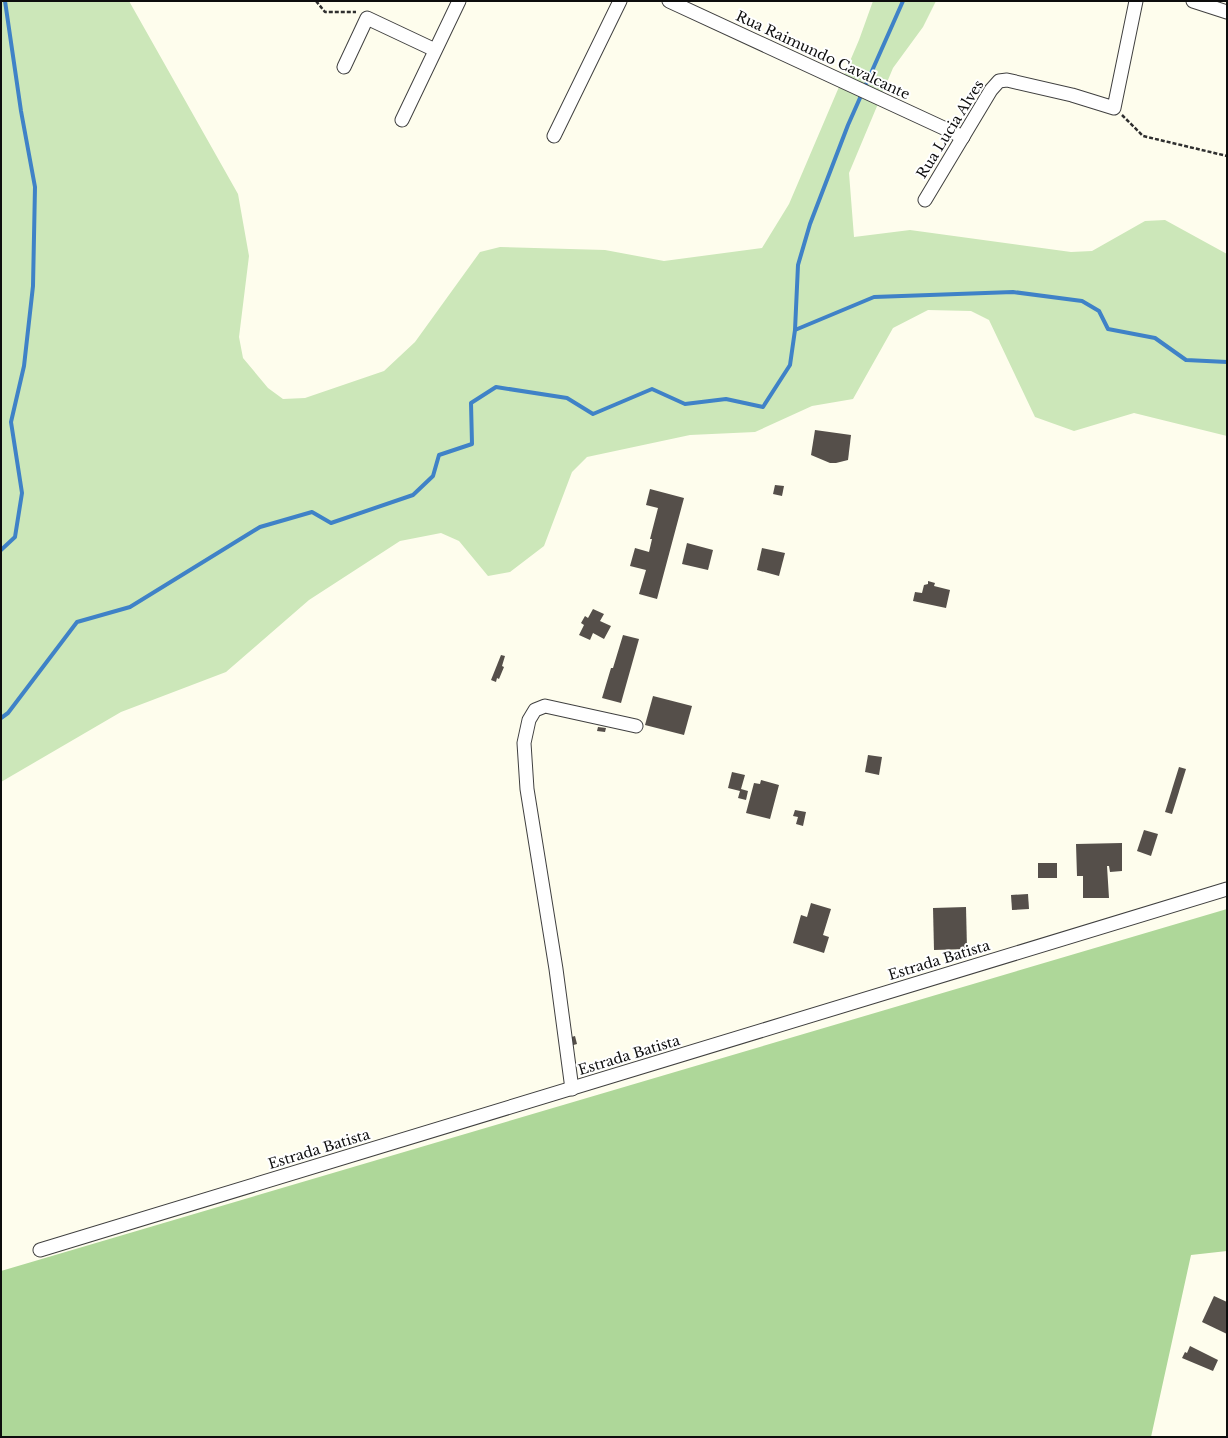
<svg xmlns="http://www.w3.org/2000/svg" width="1228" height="1438" font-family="'Libre Baskerville',serif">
<rect width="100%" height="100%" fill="#fefded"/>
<path fill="#cce7b9" d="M1 1H129L238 194 249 256 239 337 243 358 268 388 283 399 305 398 384 371 415 342 480 252 500 247 605 250 664 261 762 248 789 204 859 40 873 1H936L923 27 893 68 849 173 854 237 910 230 1071 252 1092 251 1145 221 1165 220 1227 254V436L1134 413 1074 431 1035 417 989 320 971 311 928 310 893 328 853 399 812 406 755 432 690 435 587 457 572 472 544 546 510 572 488 576 459 541 441 533 400 541 309 600 226 672 121 712 1 782Z"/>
<path fill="#aed799" d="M1227 909V1251L1191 1255 1151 1437H1V1271Z"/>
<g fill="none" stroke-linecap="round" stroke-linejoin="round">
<g stroke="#3f82c7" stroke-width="4">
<path d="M795 330 798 265 810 224 848 125 903 1"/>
<path d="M1 550 15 537 22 493 11 422 24 366 33 286 35 187 21 111 5 1"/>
<path d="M1 718 8 713 77 622 130 607 260 527 312 512 331 523 413 495 433 476 439 455 472 444 471 403 496 387 567 398 593 414 652 389 685 404 726 399 763 407 790 365 795 330 874 297 1013 292 1082 301 1099 311 1108 329 1155 338 1186 360 1227 362"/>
</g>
</g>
<g fill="#554f4a">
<path d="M815 430 851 435 848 460 836 463H830L811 455Z"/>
<path d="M775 485 784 486 782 496 773 494Z"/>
<path d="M650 489 684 498 657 599 639 594 646 570 630 566 635 548 649 552 652 539H650L658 508 646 505Z"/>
<path d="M687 543 713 550 708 570 682 564Z"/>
<path d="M762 548 785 553 779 576 757 570Z"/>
<path d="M928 581 935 583 934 586 950 590 946 608 913 601 915 592 922 593 924 585 928 584Z"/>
<path d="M593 609 604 614 600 621 611 626 604 639 593 633 590 640 579 635 584 625 581 623 585 616 588 618Z"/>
<path d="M623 635 639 639 621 703 602 698 611 668H613Z"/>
<path d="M501 655 505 656 502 666 504 667 499 679 497 678 496 682 491 680Z"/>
<path d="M653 696 692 706 684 735 645 725Z"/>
<path d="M598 727 606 728 605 732 597 731Z"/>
<path d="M868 755 882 757 879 775 865 772Z"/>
<path d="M1179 767 1186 769 1172 814 1165 812Z"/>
<path d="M732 772 745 775 741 789 748 791 746 800 738 798 740 791 728 788Z"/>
<path d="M761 780 779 785 770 819 746 813 754 783 760 784Z"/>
<path d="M795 810 806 812 803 826 796 824 798 817 793 816Z"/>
<path d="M1144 830 1158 834 1151 856 1137 851Z"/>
<path d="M1122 843V871L1110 872 1109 866H1107L1109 898H1083V876H1077L1076 844Z"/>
<rect x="1038" y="863" width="19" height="15"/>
<path d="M1028 894 1029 909 1012 910 1011 895Z"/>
<path d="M811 903 831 909 823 935 829 937 824 953 793 943 801 915 807 917Z"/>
<path d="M966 907 967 949 934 950 933 908Z"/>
<path d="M575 1036 577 1044 570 1046 568 1038Z"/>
<path d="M1214 1296 1227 1302V1334L1202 1322Z"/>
<path d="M1190 1346 1218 1360 1213 1371 1182 1358 1185 1352 1187 1353Z"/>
</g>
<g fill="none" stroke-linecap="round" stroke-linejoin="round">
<g stroke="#404040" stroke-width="15">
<g id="minor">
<path d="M669 1 963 137"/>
<path d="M1193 1 1227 12"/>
<path d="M344 67 367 18 435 50"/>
<path d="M402 120 459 1"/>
<path d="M554 136 620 1"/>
<path d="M925 200 991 90 999 81 1007 80 1072 95 1114 108 1136 1"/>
<path d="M572 1089 556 969 527 789 524 743 529 720 535 710 545 706 636 726"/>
<path d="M40 1250 1227 889"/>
</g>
</g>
<g stroke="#2f2f2f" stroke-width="2.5" stroke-dasharray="4 2" stroke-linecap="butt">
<path d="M316 1 325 12H356"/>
<path d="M1122 115 1143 136 1227 156"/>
</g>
<use href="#minor" stroke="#fff" stroke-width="13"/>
</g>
<g text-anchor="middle" stroke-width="4" stroke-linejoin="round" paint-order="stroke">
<g font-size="14" fill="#0d0d0d" stroke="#fff">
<text transform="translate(823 55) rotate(25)" y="5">Rua Raimundo Cavalcante</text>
<text transform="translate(950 129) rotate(-58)" y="5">Rua Lucia Alves</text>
<text transform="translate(939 960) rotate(-17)" y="5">Estrada Batista</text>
<text transform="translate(629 1055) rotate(-17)" y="5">Estrada Batista</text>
<text transform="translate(319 1149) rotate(-17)" y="5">Estrada Batista</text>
</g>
</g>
<rect width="1228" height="1438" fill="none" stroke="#0d0d0d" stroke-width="4"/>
</svg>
